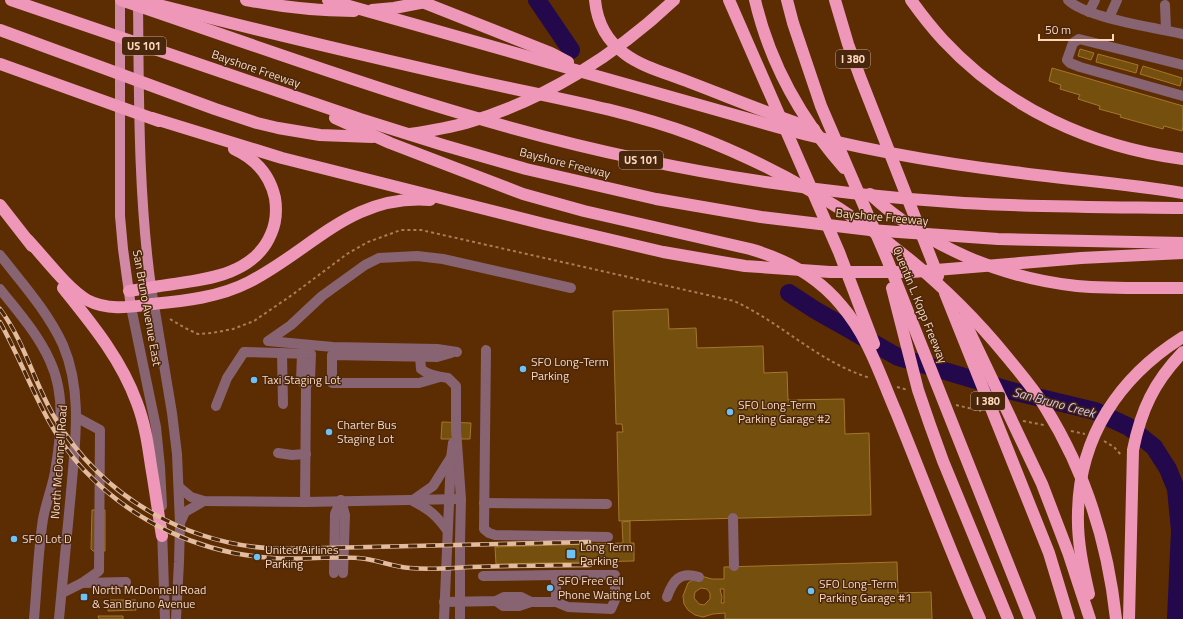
<svg xmlns="http://www.w3.org/2000/svg" width="1183" height="619" font-family="'Titillium Web',sans-serif">
<rect width="100%" height="100%" fill="#5c2d02"/>
<g fill="none" stroke-linecap="round" stroke-linejoin="round">
<g stroke="#24084c" stroke-width="18">
<path d="M537 0 571 50"/>
<path d="M789 293 815 310 898 357 1012 391 1095 411 1129 427 1154 447 1168 469 1176 489 1180 530 1176 619"/>
</g>
</g>
<g fill="#754f0e" stroke="#a5762c" fill-rule="evenodd">
<path d="M1080 49 1094 53 1091 60 1078 56Z"/>
<path d="M1098 54 1138 65 1136 73 1096 62Z"/>
<path d="M1143 66 1182 78 1180 86 1140 74Z"/>
<path d="M1052 68 1183 106V126L1182 131 1164 126 1163 129 1120 117 1121 115 1099 109 1100 106 1078 99 1080 95 1060 89 1061 85 1049 81Z"/>
<path d="M668 309 669 329 696 328 697 348 763 346 764 373 787 372 788 400 844 399 845 434 869 433 871 515 619 521 617 432H623L622 424H616L613 311Z"/>
<path d="M442 422 471 423 470 439H441Z"/>
<path d="M92 510H105V551H93L91 549Z"/>
<path d="M630 521V543H634V561L496 564 495 547 623 543 622 522Z"/>
<path d="M897 562 898 593 931 592 932 619H725V613L713 614 703 617 695 615 688 610 684 604 683 596 688 583 694 579 701 576 712 579H724V567ZM701 588 707 589 710 593V599L704 605 699 604 694 598 695 592ZM720 589H724V603H721L722 597Z"/>
<path d="M108 600H136V610L108 611Z"/>
<path d="M98 616H123V619H99Z"/>
</g>
<g fill="none" stroke-linecap="round" stroke-linejoin="round">
<g stroke="#a77d5a" stroke-width="2" stroke-dasharray="3 3" stroke-linecap="butt">
<path d="M170 319 185 328 198 334 212 333 233 329 254 321 292 295 347 254 368 242 401 230H421L734 301C782 323 818 362 870 378"/>
<path d="M897 387 908 390"/>
<path d="M956 405 981 411"/>
<path d="M1023 421 1044 425"/>
<path d="M1071 431 1085 434"/>
<path d="M1104 441 1114 447 1122 456"/>
</g>
<g stroke="#886371" stroke-width="10">
<path d="M1068 0C1086 18 1156 28 1183 34"/>
<path d="M1165 5 1166 30"/>
<path d="M1089 12 1095 0"/>
<path d="M1109 18 1117 0"/>
<path d="M1183 65 1079 39 1073 43 1067 60 1070 63 1080 67 1183 96"/>
<path d="M0 255C22 283 48 312 63 345 83 392 75 443 71 492 67 534 63 577 59 619"/>
<path d="M151 287 172 413 177 454 180 523 179 562 176 619"/>
<path d="M0 289C18 312 38 334 50 361 66 395 61 436 55 472 52 488 46 503 43 519 38 552 37 586 34 619"/>
<path d="M131 307 156 427 160 467 162 506"/>
<path d="M486 350 484 529 489 533 495 535 608 537"/>
<path d="M457 352 437 349 333 347 268 341 291 325 322 296 365 265 379 258 417 256 443 259 571 288"/>
<path d="M282 353 283 404"/>
<path d="M302 354 301 381 306 386"/>
<path d="M420 356 421 369C428 375 439 377 448 378L456 386V429L461 499 460 541V619"/>
<path d="M440 377 419 383H332V355L437 357 451 353"/>
<path d="M216 406 227 378 244 352 311 354 310 379 306 386 305 502"/>
<path d="M278 453 292 455 306 454"/>
<path d="M179 487 191 497 204 501 305 502 461 499"/>
<path d="M341 500 345 515 343 573"/>
<path d="M413 500 433 486 450 459"/>
<path d="M413 501C430 510 436 515 447 530"/>
<path d="M484 503 607 504"/>
<path d="M733 518 734 566"/>
<path d="M180 523 185 512 204 501"/>
<path d="M162 528 165 619"/>
<path d="M334 573 335 514 341 500"/>
<path d="M483 576 556 575"/>
<path d="M82 583 126 582"/>
<path d="M62 593 82 583 99 571 100 430 76 417"/>
<path d="M667 597C673 580 680 571 699 577"/>
<path d="M496 601 503 606H519L531 602H556L568 607 611 609 615 600V575H556V602"/>
<path d="M444 602 496 601 504 597H521L531 602"/>
<path d="M444 619 451 458 453 443"/>
</g>
<g stroke="#d289a5" stroke-width="10">
<path d="M120 0V216L123 249 131 307"/>
<path d="M138 0C139 96 138 192 151 287"/>
</g>
<g stroke="#ef97b9" stroke-width="12">
<path d="M11 0 360 119 443 145 526 169 656 199 761 217 870 230 998 239 1183 243"/>
<path d="M121 0C292 58 461 122 639 159 746 182 855 196 964 203 1037 207 1110 207 1183 208"/>
<path d="M139 0C248 28 358 54 468 79 544 96 620 108 693 135 814 181 925 256 1007 357 1020 373 1034 389 1045 407 1085 471 1108 544 1116 619"/>
<path d="M246 0C282 7 317 11 354 11"/>
<path d="M328 0 777 127C857 149 938 163 1021 173 1075 180 1129 184 1183 193"/>
<path d="M417 0 551 53 568 62"/>
<path d="M595 0C597 22 607 41 625 54 642 67 669 74 689 82 731 98 772 115 814 129"/>
<path d="M729 0 839 252 874 344"/>
<path d="M755 0C770 64 801 119 844 168"/>
<path d="M787 0 793 23 821 106 887 259 1030 619"/>
<path d="M835 0 848 44 860 77 938 276"/>
<path d="M911 0C921 14 932 28 943 40 1006 108 1092 147 1183 159"/>
<path d="M372 10 394 8 425 2"/>
<path d="M0 30 215 109 257 123 278 128 320 135 372 137"/>
<path d="M0 64 159 121"/>
<path d="M152 118 282 158 544 224 663 252 745 266 830 272H912L1081 258 1183 253"/>
<path d="M335 118 390 143 523 194 584 211 750 249C785 259 817 276 841 305 868 336 880 375 896 412 924 481 950 551 980 619"/>
<path d="M410 134C429 131 448 128 466 123 543 101 616 55 674 0"/>
<path d="M870 194C926 246 1001 278 1077 286 1112 289 1148 288 1183 288"/>
<path d="M0 205 32 246"/>
<path d="M28 240C45 258 66 287 87 300 108 311 130 307 152 304 185 301 220 297 249 282 312 250 351 194 430 200"/>
<path d="M63 288C92 324 121 359 137 403 145 424 148 445 151 466 155 489 158 512 162 536"/>
<path d="M892 288 918 390 930 425 943 461 1008 619"/>
<path d="M129 291C143 289 158 286 174 284 210 279 255 273 271 234 276 223 277 211 275 198 270 175 256 159 234 149"/>
<path d="M945 293 1049 553 1069 619"/>
<path d="M963 318 1042 484 1068 552 1090 619"/>
<path d="M1089 594C1083 568 1077 541 1078 513 1079 437 1119 377 1183 337"/>
<path d="M1129 619 1133 450C1141 410 1154 382 1183 352"/>
</g>
<g stroke="#e3bca0" stroke-width="4.5">
<g id="rail">
<path d="M0 309C25 342 34 383 55 418 103 498 188 546 281 549L589 542"/>
<path d="M0 322C28 372 43 426 83 469 133 522 201 554 273 558 302 560 330 556 358 558 376 559 392 567 410 568 430 570 450 568 470 567 510 566 550 565 590 565"/>
</g>
</g>
<use href="#rail" stroke="#49270d" stroke-width="3" stroke-dasharray="9" stroke-linecap="butt"/>
</g>
<g fill="#6dc2f3" stroke="#49270d" stroke-width="1.5">
<circle cx="523" cy="369" r="4"/>
<circle cx="254" cy="380" r="4"/>
<circle cx="730" cy="412" r="4"/>
<circle cx="329" cy="432" r="4"/>
<circle cx="14" cy="539" r="4"/>
<rect x="566" y="549" width="10" height="10" rx="2"/>
<circle cx="257" cy="557" r="4"/>
<circle cx="550" cy="588" r="4"/>
<circle cx="811" cy="591" r="4"/>
<rect x="80" y="593" width="8" height="8" rx="2"/>
</g>
<g text-anchor="middle" stroke-width="3" stroke-linejoin="round" paint-order="stroke">
<g fill="#49270d" stroke="#c6a289" stroke-width="1">
<rect x="122" y="37" width="44" height="18" rx="3"/>
<rect x="836" y="50" width="34" height="18" rx="3"/>
<rect x="619" y="151" width="44" height="18" rx="3"/>
<rect x="971" y="392" width="34" height="18" rx="3"/>
</g>
<g font-size="11" font-weight="bold" fill="#fcd7be">
<text x="144" y="50">US 101</text>
<text x="853" y="63">I 380</text>
<text x="641" y="164">US 101</text>
<text x="988" y="405">I 380</text>
</g>
<g font-size="12" fill="#fcd7be" stroke="#49270d">
<text transform="translate(256 69) rotate(19)" y="4">Bayshore Freeway</text>
<text transform="translate(565 163) rotate(14)" y="4">Bayshore Freeway</text>
<text transform="translate(882 217) rotate(5)" y="4">Bayshore Freeway</text>
<text transform="translate(920 305) rotate(68)" y="4">Quentin L. Kopp Freeway</text>
<text transform="translate(147 308) rotate(80)" y="4">San Bruno Avenue East</text>
<text transform="translate(59 462) rotate(-86)" y="4">North McDonnell Road</text>
</g>
<g font-size="12" fill="#fcd7be" stroke="#49270d" text-anchor="start">
<text x="531" y="366">SFO Long-Term<tspan x="531" dy="14">Parking</tspan></text>
<text x="262" y="384">Taxi Staging Lot</text>
<text x="738" y="409">SFO Long-Term<tspan x="738" dy="14">Parking Garage #2</tspan></text>
<text x="337" y="429">Charter Bus<tspan x="337" dy="14">Staging Lot</tspan></text>
<text x="22" y="543">SFO Lot D</text>
<text x="580" y="551">Long Term<tspan x="580" dy="14">Parking</tspan></text>
<text x="265" y="554">United Airlines<tspan x="265" dy="14">Parking</tspan></text>
<text x="558" y="585">SFO Free Cell<tspan x="558" dy="14">Phone Waiting Lot</tspan></text>
<text x="819" y="588">SFO Long-Term<tspan x="819" dy="14">Parking Garage #1</tspan></text>
<text x="92" y="594">North McDonnell Road<tspan x="92" dy="14">&amp; San Bruno Avenue</tspan></text>
</g>
<g font-size="13" font-style="italic" fill="#cfc7f0" stroke="#49270d">
<text transform="translate(1054 402) rotate(15)" y="5">San Bruno Creek</text>
</g>
</g>
<path d="M1039 34v6h74v-6" fill="none" stroke="#fcd7be" stroke-width="2"/>
<text x="1045" y="34" font-size="12" fill="#fcd7be" stroke="#49270d" stroke-width="3" paint-order="stroke">50 m</text>
</svg>
